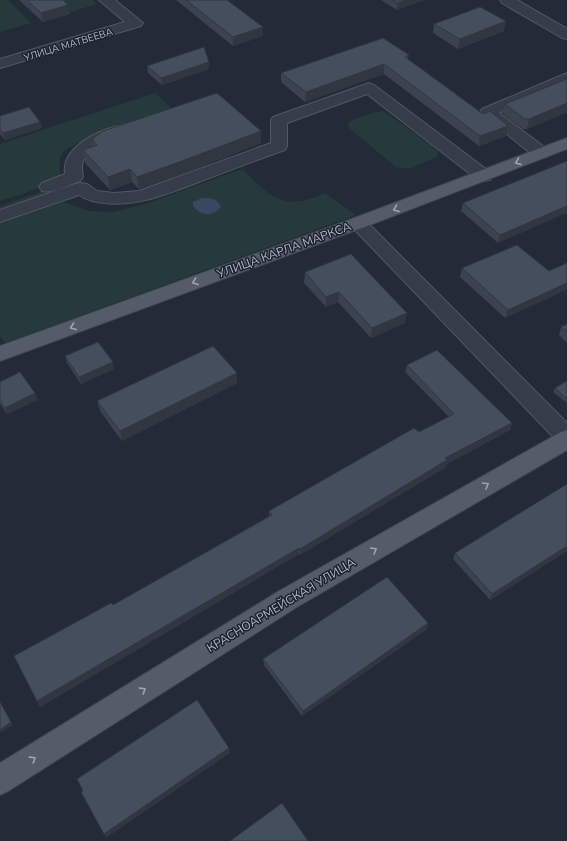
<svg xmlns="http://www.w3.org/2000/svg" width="567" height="841" font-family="'Nunito Sans',sans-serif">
<rect width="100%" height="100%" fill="#222b37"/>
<g fill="#273a3b">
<path d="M0 0H8L31 23 0 32Z"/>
<path d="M59 0H92L97 4 71 12Z"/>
<path d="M155 93 173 110C154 116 66 140 60 157 59 162 60 170 60 175 43 189 21 194 0 201V144Z"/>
<path d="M382 111 388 114 437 150 438 154 436 157 409 169 396 167 349 128 348 124 350 121 375 112Z"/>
<path d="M242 169C260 185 274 206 301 201 309 200 317 196 325 193L356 215 5 343 0 335V223L63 202 89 211 112 212 146 204Z"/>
<path d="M43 191 47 196 0 213V206Z"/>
</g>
<path fill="#394860" d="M202 198C211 198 217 198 221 207 213 217 200 216 193 206V202Z"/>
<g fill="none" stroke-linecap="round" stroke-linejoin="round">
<g stroke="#515863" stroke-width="2">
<g id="minor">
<path d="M99 0H115L143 23 141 26 0 68V59L125 22Z"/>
<path d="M500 0H517L567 29V39L562 38 502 3Z"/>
<path d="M567 73V84L499 113 547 149 549 153 547 157 541 158 535 157 480 112 482 109Z"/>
<path d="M369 83 374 85 490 172 493 176 490 180 484 181 478 180 367 94 287 123V146L285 150C256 160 228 171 199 182 180 189 161 197 141 201 122 205 95 206 79 195L0 222V210L75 184 81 183 87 184 97 191 114 193 139 191 271 143V120L273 117Z"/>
<path d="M118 126 124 128 126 131 124 134C111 139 89 147 83 161 81 166 82 171 83 177L80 181C68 185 54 194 42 191L39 187 42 183 65 174C61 148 97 131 118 126Z"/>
<path d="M358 217 364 219 567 423V446L559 443 352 227 349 223 352 219Z"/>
</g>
</g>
<g stroke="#3f4651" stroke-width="2">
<g id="major">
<path d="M567 138V149L362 228 0 361V346L349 220Z"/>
<path d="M567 430V450L297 607 10 790 0 795V763L279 591 559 433Z"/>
</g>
</g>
<use href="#minor" fill="#363d48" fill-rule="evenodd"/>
<use href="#major" fill="#545c68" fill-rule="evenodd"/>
</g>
<g fill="#3a434f">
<path d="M19 0H63L68 5 70 14 43 22Z"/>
<path d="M176 0H227L263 27V36L233 46Z"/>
<path d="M381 0H424L397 10Z"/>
<path d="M434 24 504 31 458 49 433 33Z"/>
<path d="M409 55 408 59 483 114 508 126 506 136 479 146 384 74 305 102 281 82V73Z"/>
<path d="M209 62V69L162 85 148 73 147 66Z"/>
<path d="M567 79V112L527 129H523L503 114 505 104Z"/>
<path d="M0 116 40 122 42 128 5 140 0 134Z"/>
<path d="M92 139 261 143 183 174 139 189 132 182 110 190 85 163 83 150 93 147Z"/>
<path d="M567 161 498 243 461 211 463 203Z"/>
<path d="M462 268 549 271 505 318 460 277Z"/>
<path d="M305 272 405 323 371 338 338 302 326 307 304 283Z"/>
<path d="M567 324V343L559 335 561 327Z"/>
<path d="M65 356 114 369 81 384 67 363Z"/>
<path d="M407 365 512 423 510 430 447 464 446 467 300 555 299 554 40 707 14 656 113 605 269 516V511L449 417 405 372Z"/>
<path d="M567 381V403L553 392 555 388Z"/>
<path d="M0 382 35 393 37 400 7 414 0 404Z"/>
<path d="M237 383 122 441 100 411 97 401Z"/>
<path d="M567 484V551L490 600 453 559 455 553Z"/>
<path d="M428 623 427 629 302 716 264 665 263 659Z"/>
</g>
<g fill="#303740">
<path d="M406 0H424L397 10V3Z"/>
<path d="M68 5 70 14 43 22 41 13Z"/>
<path d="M506 21 504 31 458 49 460 39Z"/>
<path d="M263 27V36L233 46V37Z"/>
<path d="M209 62V69L162 85 161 78Z"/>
<path d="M384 64V74L305 102 306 92Z"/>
<path d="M567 103V112L527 129 529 119Z"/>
<path d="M40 122 42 128 5 140 3 133Z"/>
<path d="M508 126 506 136 479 146 480 136Z"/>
<path d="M261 131V143L183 174 139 189 137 177Z"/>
<path d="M130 169 132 182 110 190 108 177Z"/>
<path d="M567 206V213L498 243 500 235Z"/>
<path d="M567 283V290L505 318 508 310Z"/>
<path d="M339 292 338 302 326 307V297Z"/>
<path d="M407 313 405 323 371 338 372 328Z"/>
<path d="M113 362 114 369 81 384 79 377Z"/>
<path d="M237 373V383L122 441 120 431Z"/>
<path d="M35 393 37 400 7 414 5 408Z"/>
<path d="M512 423 510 430 447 464 446 467 300 555V549L445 458Z"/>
<path d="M567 546V551L490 600 492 594Z"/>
<path d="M299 548V554L40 707 37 701Z"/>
<path d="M428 623 427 629 302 716 303 711Z"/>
<path d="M0 702 13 725 0 733Z"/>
<path d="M229 748 230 753 106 838 104 834Z"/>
</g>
<g fill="#444e5c" stroke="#303740">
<path d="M27 0H63L68 5 41 13Z"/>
<path d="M186 0H227L263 27 233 37Z"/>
<path d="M392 0H406L397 3Z"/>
<path d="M480 7 506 21 460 39 434 24Z"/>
<path d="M383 38 409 55 405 57 483 114 490 111 508 126 480 136 384 64 306 92 281 73Z"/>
<path d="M204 47 209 62 161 78 147 66Z"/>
<path d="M567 79V103L529 119H525L505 104Z"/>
<path d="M217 93 261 131 182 161 137 177 130 169 108 177 83 150 97 145 92 139 103 131Z"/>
<path d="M29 107 40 122 3 133 0 129V116Z"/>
<path d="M567 161V206L500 235 463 203Z"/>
<path d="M517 245 549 271 567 263V283L508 310 462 268Z"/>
<path d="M351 254 407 313 372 328 339 292 326 297 305 272Z"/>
<path d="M567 324V332L561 327Z"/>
<path d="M98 342 113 362 79 377 65 356Z"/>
<path d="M213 346 237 373 120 431 97 401Z"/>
<path d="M437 350 512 423 445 458 447 460 300 549 299 548 37 701 14 656 111 603 113 605 272 515 269 511 414 428 419 432 454 414 407 365Z"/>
<path d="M20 372 35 393 5 408 0 401V382Z"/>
<path d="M567 381V399L555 388Z"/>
<path d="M567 484V546L492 594 455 553Z"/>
<path d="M387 577 428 623 303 711 263 659Z"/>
<path d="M197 700 229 748 104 834 81 792 83 791 77 779Z"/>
<path d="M0 702 11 722 0 730Z"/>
<path d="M282 803 308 841H230Z"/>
</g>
<defs><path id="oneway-chevron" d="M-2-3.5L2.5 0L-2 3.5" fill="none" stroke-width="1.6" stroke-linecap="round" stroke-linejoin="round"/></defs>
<g stroke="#9ea6b2">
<use href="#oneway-chevron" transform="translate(518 162) rotate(159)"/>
<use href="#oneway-chevron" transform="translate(396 209) rotate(159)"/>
<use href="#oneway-chevron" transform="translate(195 282) rotate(160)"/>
<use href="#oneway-chevron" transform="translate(73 327) rotate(159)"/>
<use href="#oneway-chevron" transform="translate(486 485) rotate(-30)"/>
<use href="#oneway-chevron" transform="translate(374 550) rotate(-30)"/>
<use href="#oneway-chevron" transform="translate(143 690) rotate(-32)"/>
<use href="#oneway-chevron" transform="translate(33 759) rotate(-32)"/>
</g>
<g text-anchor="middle" stroke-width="3" stroke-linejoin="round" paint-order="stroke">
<g font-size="10" fill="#b1b8c4" stroke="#1b222d">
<text transform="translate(68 44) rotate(-17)" y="4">УЛИЦА МАТВЕЕВА</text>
</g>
<g font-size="12" fill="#b1b8c4" stroke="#1b222d">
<text transform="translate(284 250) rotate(-20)" y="4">УЛИЦА КАРЛА МАРКСА</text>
<text transform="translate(281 605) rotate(-31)" y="4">КРАСНОАРМЕЙСКАЯ УЛИЦА</text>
</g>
</g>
</svg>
